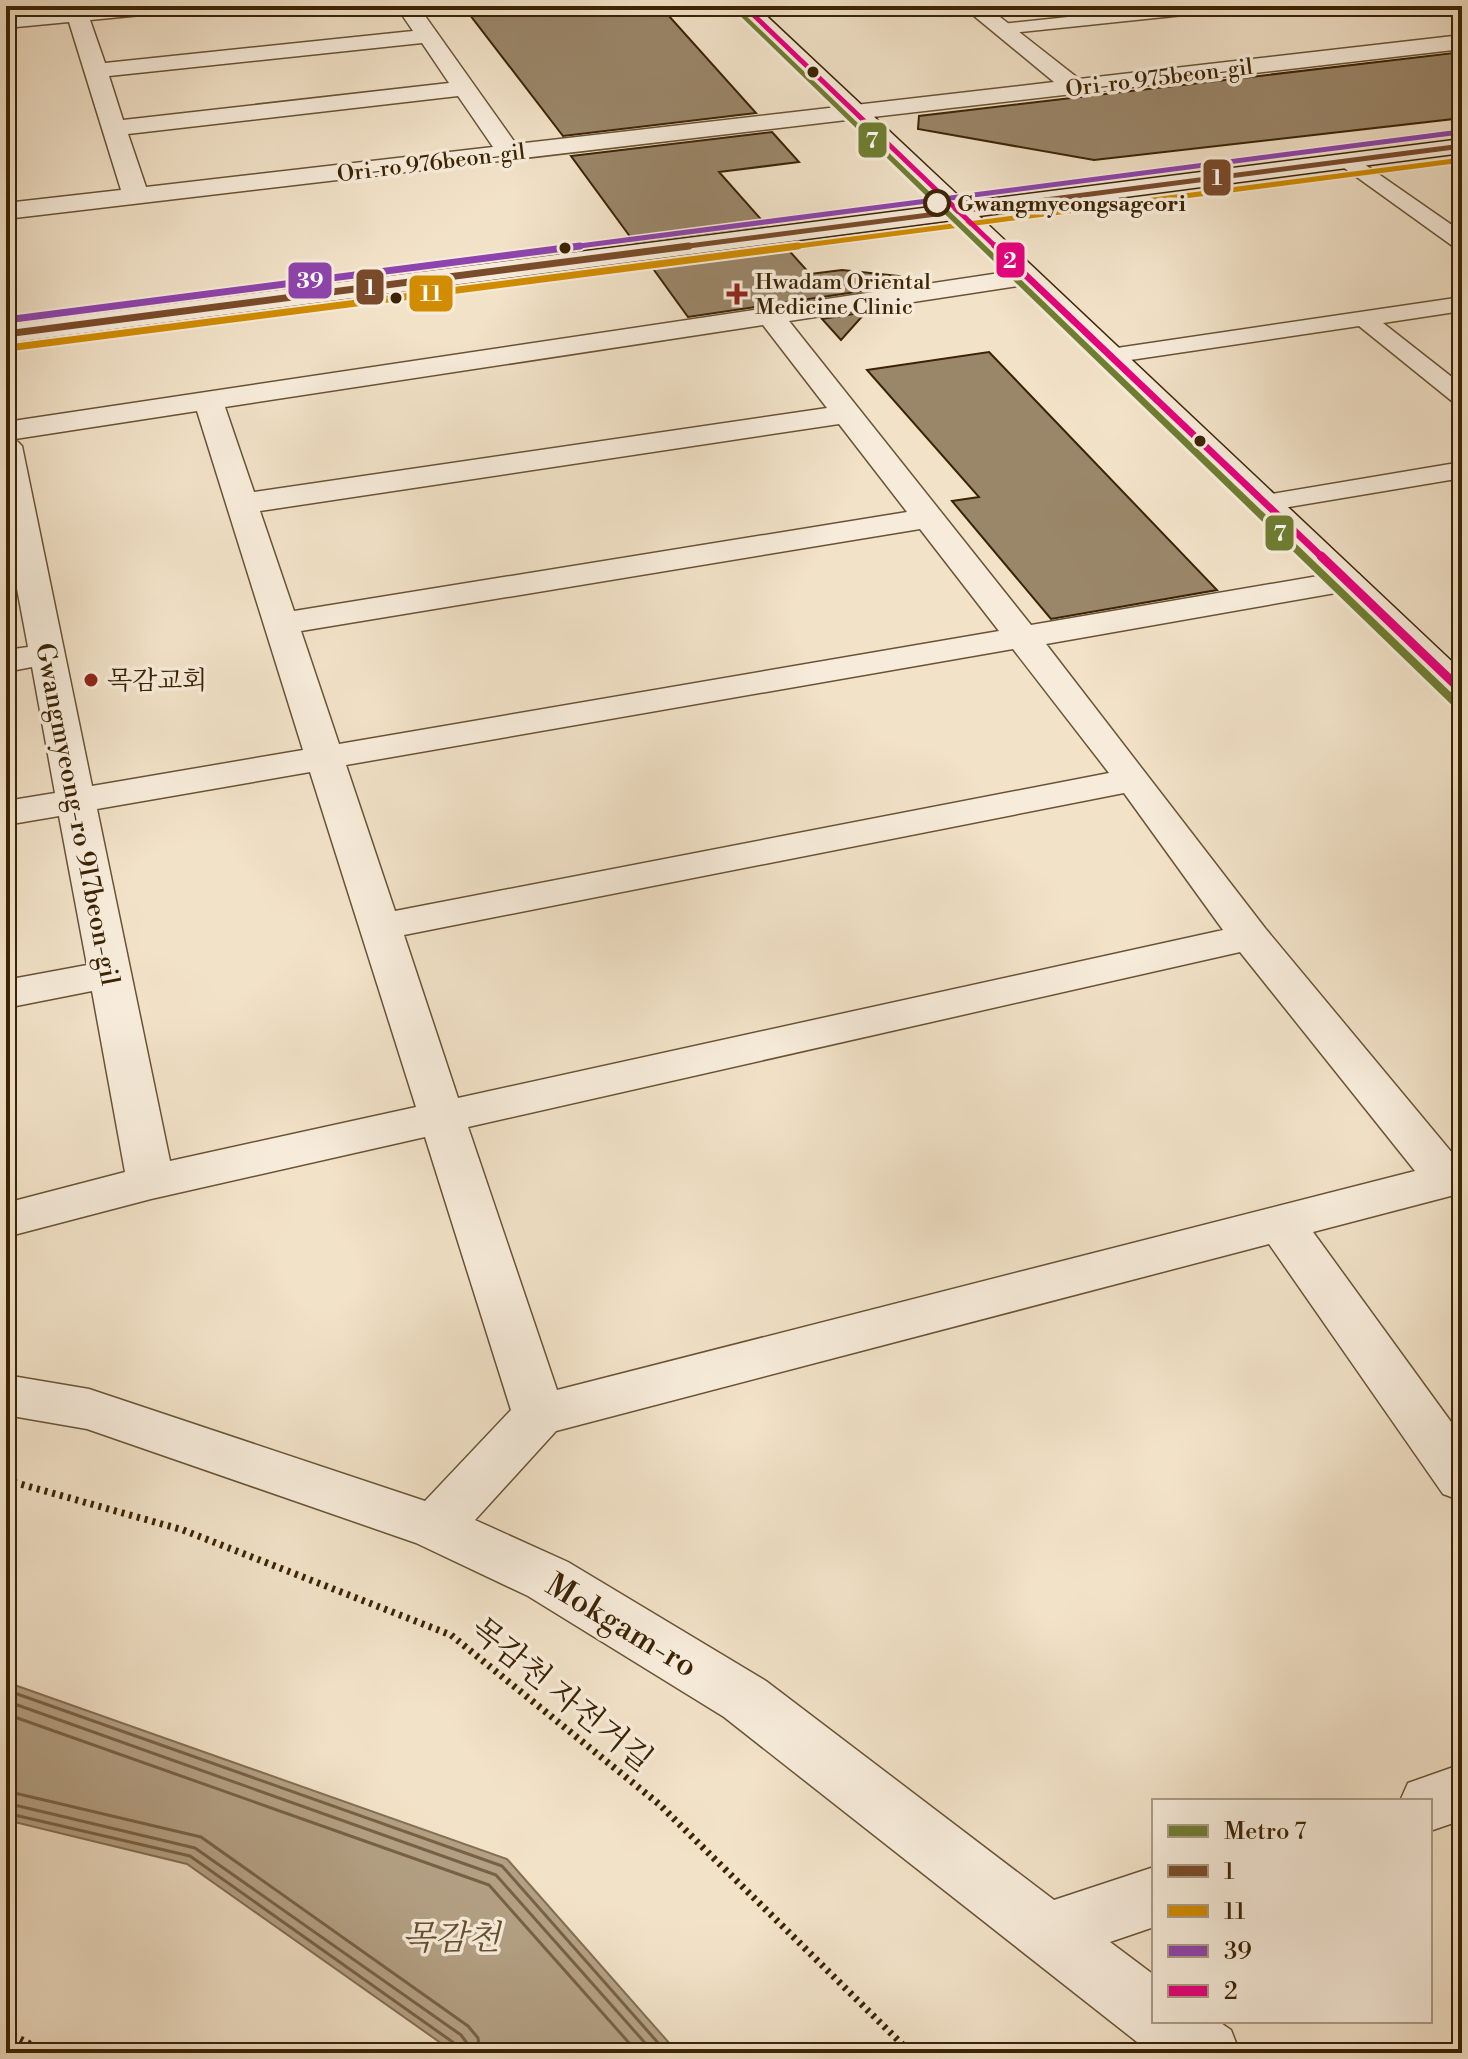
<svg xmlns="http://www.w3.org/2000/svg" width="1468" height="2059" font-family="'Libre Bodoni','Noto Serif KR',serif">
<rect width="100%" height="100%" fill="#f2e2c8"/>
<filter id="stains"><feTurbulence type="fractalNoise" baseFrequency=".0025" numOctaves="4"/><feColorMatrix values="0 0 0 0 .2 0 0 0 0 .09 0 0 0 0 .02 0 0 0 .5 -.17"/></filter>
<radialGradient id="worn" r=".72"><stop offset=".6" stop-color="#630" stop-opacity="0"/><stop offset="1" stop-color="#630" stop-opacity=".3"/></radialGradient>
<path fill="#b4a185" stroke="#846f51" stroke-width="2" d="M6 1682 507 1859 678 2053H455L187 1864 6 1820Z"/>
<g fill="none" stroke-linecap="round" stroke-linejoin="round">
<g stroke="#786244" stroke-width="3">
<path d="M6 1690 502 1866 667 2053"/>
<path d="M6 1701 496 1875 654 2053"/>
<path d="M6 1714 489 1885 638 2053"/>
<path d="M6 1791 201 1837 468 2026 478 2038 480 2053"/>
<path d="M6 1803 195 1848 461 2035 467 2043 468 2053"/>
<path d="M6 1813 190 1856 454 2043 458 2053"/>
</g>
</g>
<g fill="#9a8669" stroke="#3b2303" stroke-width="2">
<path d="M557 6H660L756 113 563 136 470 15Z"/>
<path d="M1462 52V118L1094 160 918 129 919 116Z"/>
<path d="M772 132 799 162 719 172 766 225 634 242 571 156Z"/>
<path d="M784 245 810 274 842 270 899 276 889 287 688 317 649 263Z"/>
<path d="M866 312 841 340 822 319Z"/>
<path d="M989 352 1217 590 1051 619 952 501 979 497 867 370Z"/>
</g>
<g fill="none" stroke-linecap="round" stroke-linejoin="round">
<g stroke="#695334" stroke-width="3">
<g id="service">
<path d="M1172 6H1231L1222 11 1002 34 993 29 1002 24Z"/>
<path d="M1347 155 1354 157 1462 232V249L1454 247 1340 165 1337 161Z"/>
<path d="M1462 297V311L1383 323 1462 385V404L1453 402 1359 326 1110 363 1102 361 1098 356 1102 351 1110 349Z"/>
<path d="M1462 462V478L1265 511 1256 509 1252 503 1256 497 1265 495Z"/>
</g>
</g>
<g stroke="#695334" stroke-width="3">
<path id="pedestrian" d="M64 6H183L172 12 90 20 105 63 413 31 396 6H418L516 144 855 105 863 107 867 112 863 117 855 119 6 219V203L121 190 69 22 6 28V16L66 10ZM422 43 449 83 123 120 109 76ZM458 96 493 147 146 187 128 134Z"/>
</g>
<g stroke="#695334" stroke-width="3">
<g id="minor">
<path d="M962 6H986L1079 79 1462 35V49L855 119 847 117 843 112 847 107 855 105 1054 82Z"/>
<path d="M1027 269 1037 271 1041 277 1037 283 789 321 1031 625 1347 571 1359 574 1364 581 1359 588 1347 591 1046 644 1265 928 1458 1160 1462 1159V1193L1313 1232 1462 1437V1501L1443 1494 1269 1244 556 1431 475 1520 568 1562 766 1681 1054 1900 1154 1867V1927L1110 1942 1154 1975V2021H1218L1231 2030 1240 2053H1151L724 1717 528 1596 416 1543 87 1429 6 1415V1375L89 1389 425 1501 511 1410 425 1137 151 1199 6 1237V1203L125 1172 92 991 6 1008V980L87 965 59 816 6 825V801L55 793 32 667 6 672V650L28 647 6 530V422ZM763 325 827 408 254 492 225 407ZM197 411 303 750 92 786 22 446 15 439ZM839 424 907 512 294 611 260 511ZM920 529 999 631 339 744 301 631ZM1013 649 1109 773 395 911 346 765ZM310 772 416 1107 170 1161 97 809ZM1124 793 1223 930 458 1098 404 935ZM1240 952 1415 1171 557 1390 468 1127Z"/>
<path d="M1462 1764V1820L1430 1831V1801H1400L1408 1783Z"/>
</g>
</g>
<g stroke="#3b2303" stroke-width="3">
<path id="secondary" d="M733 6H756L965 202 1462 139V153L979 216 1462 671V702L1449 699 953 220 6 343V325L939 206Z"/>
</g>
<g stroke="#3b2303" stroke-width="7" stroke-dasharray="3 5" stroke-linecap="butt">
<path d="M6 1480 183 1530 451 1635 659 1804 911 2053"/>
<path d="M6 2032 48 2053"/>
</g>
<use href="#service" fill="#f7ecdb" fill-rule="evenodd"/>
<use href="#pedestrian" fill="#f7ecdb" fill-rule="evenodd"/>
<use href="#minor" fill="#f7ecdb" fill-rule="evenodd"/>
<use href="#secondary" fill="#f7ecdb" fill-rule="evenodd"/>
<g stroke="#f7ecdb" stroke-width="8">
<path id="bus-1-far1" d="M673 248 1462 146"/>
</g>
<g stroke="#f7ecdb" stroke-width="11">
<path id="bus-1" d="M6 334 689 246"/>
</g>
<g stroke="#f7ecdb" stroke-width="8">
<path id="bus-2-far1" d="M783 248 1462 160"/>
</g>
<g stroke="#f7ecdb" stroke-width="11">
<path id="bus-2" d="M8 348 798 246"/>
</g>
<g stroke="#f7ecdb" stroke-width="8">
<path id="bus-3-far1" d="M564 248 1460 132"/>
</g>
<g stroke="#f7ecdb" stroke-width="11">
<path id="bus-3" d="M6 320 580 246"/>
</g>
<g stroke="#f7ecdb" stroke-width="8">
<path id="bus-4-far2" d="M744 6 997 248"/>
</g>
<g stroke="#f7ecdb" stroke-width="11">
<path id="bus-4-far1" d="M995 246 1323 558"/>
</g>
<g stroke="#f7ecdb" stroke-width="14">
<path id="bus-4" d="M1321 556 1462 691"/>
</g>
<use href="#bus-1-far1" stroke="#7a4b2a" stroke-width="5"/>
<use href="#bus-1" stroke="#7a4b2a" stroke-width="7"/>
<use href="#bus-2-far1" stroke="#d18c01" stroke-width="5"/>
<use href="#bus-2" stroke="#d18c01" stroke-width="7"/>
<use href="#bus-3-far1" stroke="#8e44ad" stroke-width="5"/>
<use href="#bus-3" stroke="#8e44ad" stroke-width="7"/>
<use href="#bus-4-far2" stroke="#e5007d" stroke-width="5"/>
<use href="#bus-4-far1" stroke="#e5007d" stroke-width="7"/>
<use href="#bus-4" stroke="#e5007d" stroke-width="9"/>
<g stroke="#f7ecdb" stroke-width="6">
<path id="metro-1" d="M730 6H736L1462 703V712L1458 711Z"/>
</g>
<use href="#metro-1" fill="#6e7e31" fill-rule="evenodd"/>
</g>
<g fill="#3b2303" stroke="#f7ecdb" stroke-width="3">
<circle cx="813" cy="72" r="7"/>
<circle cx="565" cy="248" r="7"/>
<circle cx="396" cy="298" r="7"/>
<circle cx="1200" cy="441" r="7"/>
</g>
<circle fill="#f7ecdb" stroke="#3b2303" stroke-width="4" cx="937" cy="203" r="12"/>
<g fill="#8f2418" stroke="#f7ecdb" stroke-width="3">
<path d="M733 282h8v8h8v8h-8v8h-8v-8h-8v-8h8z"/>
<circle cx="91" cy="680" r="8"/>
</g>
<g text-anchor="middle" stroke-width="7" stroke-linejoin="round" paint-order="stroke">
<g font-size="22" fill="#3b2303" stroke="#f7ecdb">
<text transform="translate(1159 77) rotate(-7)" y="8">Ori-ro 975beon-gil</text>
<text transform="translate(431 162) rotate(-7)" y="8">Ori-ro 976beon-gil</text>
</g>
<g font-size="22" font-weight="bold" fill="#3b2303" stroke="#f7ecdb" text-anchor="start">
<text x="957" y="211">Gwangmyeongsageori</text>
</g>
<g font-size="22" fill="#3b2303" stroke="#f7ecdb" text-anchor="start">
<text x="755" y="289">Hwadam Oriental<tspan x="755" dy="25">Medicine Clinic</tspan></text>
</g>
<g font-size="26" fill="#3b2303" stroke="#f7ecdb" text-anchor="start">
<text x="107" y="689">목감교회</text>
</g>
<g font-size="26" fill="#3b2303" stroke="#f7ecdb">
<text transform="translate(78 814) rotate(79)" y="9">Gwangmyeong-ro 917beon-gil</text>
</g>
<g font-size="32" fill="#3b2303" stroke="#f7ecdb">
<text transform="translate(622 1625) rotate(31)" y="11">Mokgam-ro</text>
<text transform="translate(562 1694) rotate(39)" y="11">목감천 자전거길</text>
</g>
<g font-size="34" font-style="italic" fill="#654f30" stroke="#f7ecdb">
<text x="451" y="1949">목감천</text>
</g>
</g>
<g stroke="#f7ecdb" stroke-width="3">
<rect x="857" y="121" width="31" height="38" rx="8" fill="#6e7e31"/>
<rect x="1202" y="158" width="30" height="39" rx="8" fill="#7a4b2a"/>
<rect x="995" y="241" width="31" height="38" rx="8" fill="#e5007d"/>
<rect x="287" y="261" width="46" height="39" rx="8" fill="#8e44ad"/>
<rect x="355" y="268" width="30" height="38" rx="8" fill="#7a4b2a"/>
<rect x="408" y="274" width="46" height="39" rx="8" fill="#d18c01"/>
<rect x="1264" y="514" width="31" height="38" rx="8" fill="#6e7e31"/>
</g>
<g font-size="22" text-anchor="middle" font-weight="bold" fill="#fff">
<text x="872" y="148">7</text>
<text x="1217" y="185">1</text>
<text x="1010" y="268">2</text>
<text x="310" y="288">39</text>
<text x="370" y="295">1</text>
<text x="431" y="301">11</text>
<text x="1280" y="541">7</text>
</g>
<rect width="1468" height="2059" fill="none" stroke="#f2e2c8" stroke-width="32"/>
<rect x="8" y="8" width="1452" height="2043" fill="none" stroke="#3b2303" stroke-width="4"/>
<rect x="16" y="16" width="1436" height="2027" fill="none" stroke="#3b2303" stroke-width="2"/>
<rect x="1152" y="1799" width="280" height="224" fill="#f7ecdb" stroke="#ac9c85" stroke-width="2"/>
<rect x="1168" y="1825" width="40" height="12" fill="#6e7e31" stroke="#ac9c85" stroke-width="2"/>
<text x="1224" y="1839" font-size="24" fill="#3b2303">Metro 7</text>
<rect x="1168" y="1865" width="40" height="12" fill="#7a4b2a" stroke="#ac9c85" stroke-width="2"/>
<text x="1224" y="1879" font-size="24" fill="#3b2303">1</text>
<rect x="1168" y="1905" width="40" height="12" fill="#d18c01" stroke="#ac9c85" stroke-width="2"/>
<text x="1224" y="1919" font-size="24" fill="#3b2303">11</text>
<rect x="1168" y="1945" width="40" height="12" fill="#8e44ad" stroke="#ac9c85" stroke-width="2"/>
<text x="1224" y="1959" font-size="24" fill="#3b2303">39</text>
<rect x="1168" y="1985" width="40" height="12" fill="#e5007d" stroke="#ac9c85" stroke-width="2"/>
<text x="1224" y="1999" font-size="24" fill="#3b2303">2</text>
<rect width="100%" height="100%" filter="url(#stains)"/>
<rect width="100%" height="100%" fill="url(#worn)"/>
</svg>
